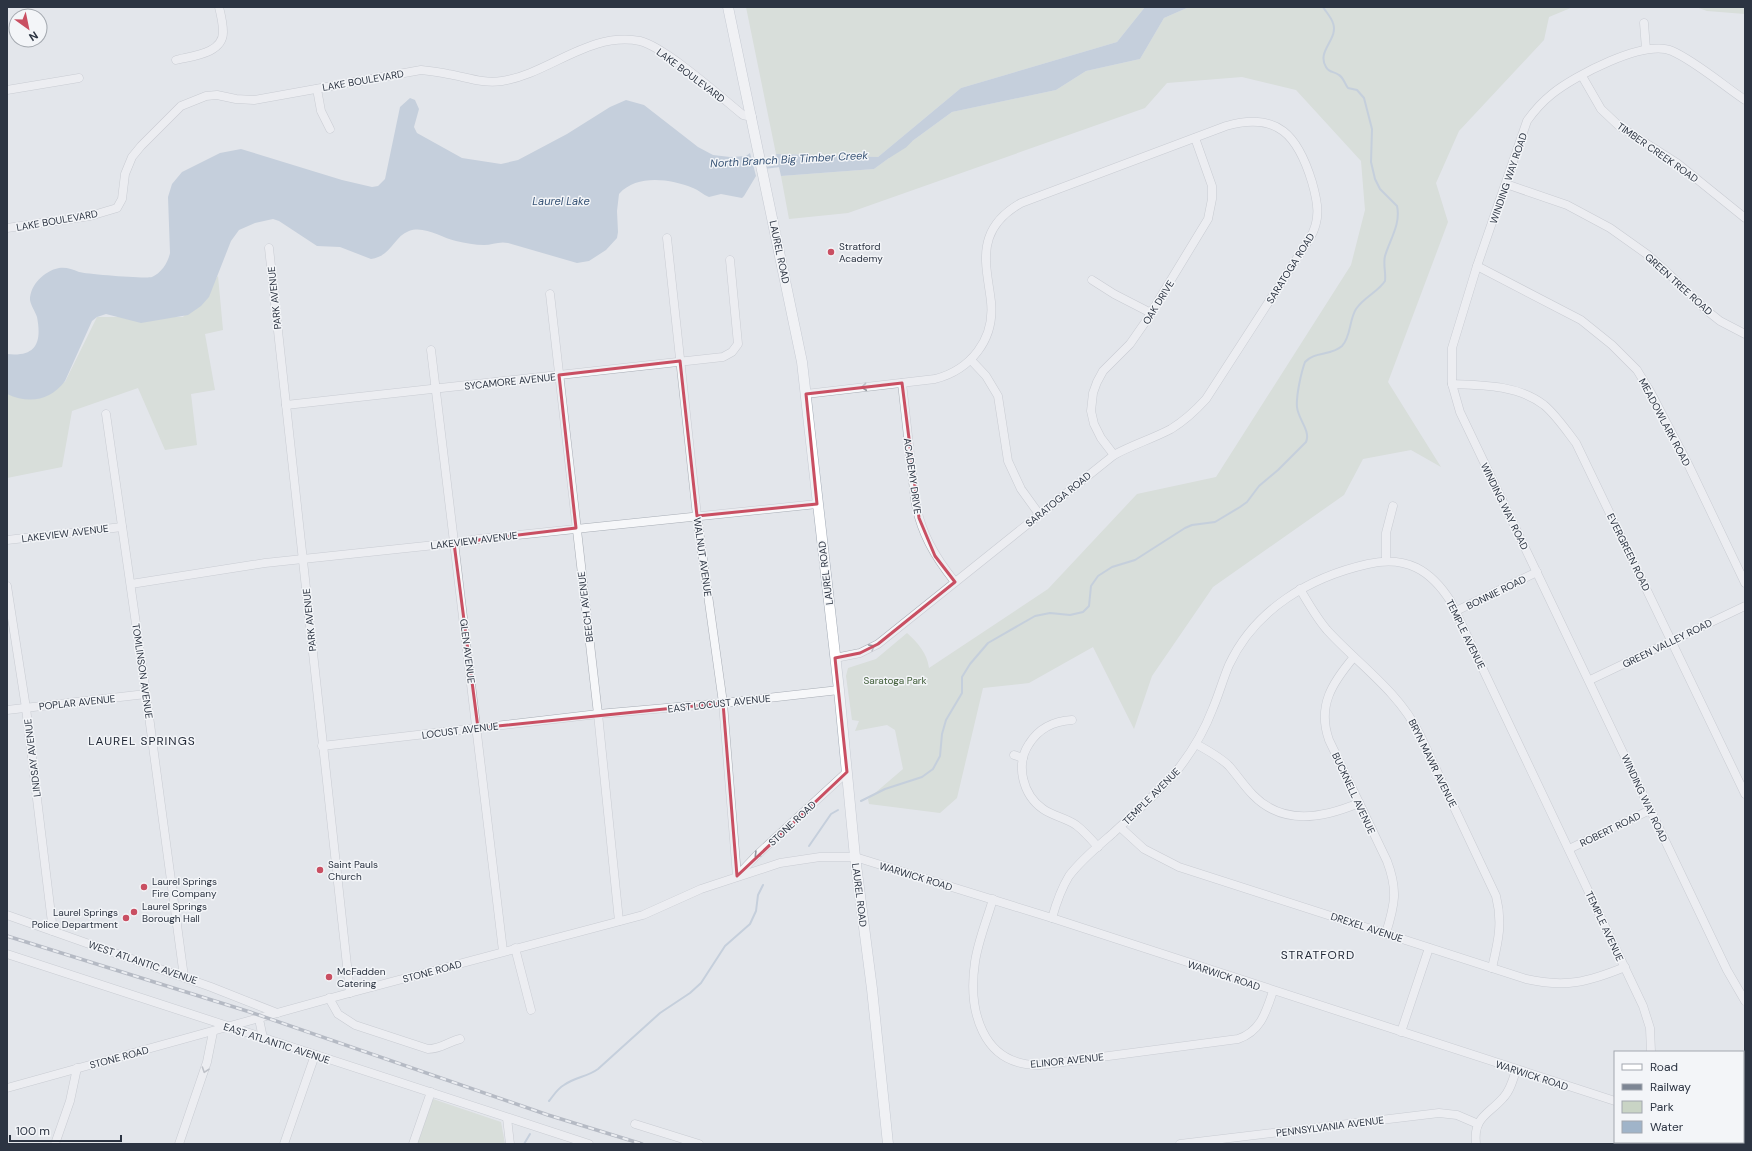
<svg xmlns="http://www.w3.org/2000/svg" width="1752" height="1151" font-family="'DM Sans',sans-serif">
<rect width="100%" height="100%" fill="#e3e6eb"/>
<g fill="#c9d4c5">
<path d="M746 7H1145L1117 42 961 88 878 157 776 154Z"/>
<path d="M1189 7H1573L1549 17 1544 40 1459 131 1436 183 1448 222 1388 382 1441 467 1411 450 1363 459 1344 495 1213 587 1152 676 1134 729 1093 647 1029 683 983 688 957 798 940 813 869 804 868 799 903 769 895 730 887 725 855 731 859 721 852 720 846 676 848 668 876 659 907 633C918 643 927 653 929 668L1048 589 1137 494 1216 477 1351 265 1365 210 1361 161 1296 90 1242 77 1167 83 1145 108 848 213 789 219 781 176 874 169 952 112 1056 90 1086 71 1140 59 1164 18Z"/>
<path d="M1696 7H1745V14L1707 11Z"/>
<path d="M218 276 223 330 205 334 215 390 191 394 197 445 165 450 138 388 72 411 62 467 7 478V391L65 382 97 317H183Z"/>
<path d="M433 1099 501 1122 505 1144H417Z"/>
</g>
<g fill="#a0b4c9">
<path d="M1145 7H1189L1164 18 1140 59 1086 71 1056 90 952 112 874 169 781 176 776 154 878 157 961 88 1117 42Z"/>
<path d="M410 98 415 100 419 109 414 127 417 133 462 158 501 164 518 160 567 134 610 107 626 100 644 105 698 147 713 155 730 157 746 156 750 153 756 176 744 196 742 198 721 194 709 197C703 195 699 190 693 188 670 179 637 174 619 194L617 211 618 232 617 238 606 250 589 261 577 263 508 243C499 241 492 245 484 245 475 245 465 243 456 241 442 238 424 225 409 231 393 237 392 256 371 259L340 247 317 246 279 221 273 219 255 223 239 230 231 241 209 297 201 306 188 315 141 323 106 314 97 317 92 321 65 381C50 401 29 404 7 394V354C36 357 42 343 37 317 35 311 31 306 30 300 30 285 44 271 59 268 66 267 72 269 79 272 87 274 145 279 152 277 161 273 168 263 170 253L168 197 172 184 182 172 220 153 241 149 342 180 372 187 378 186 385 179 400 107Z"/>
</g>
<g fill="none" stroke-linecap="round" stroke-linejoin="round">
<g stroke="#a0b4c9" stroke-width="2">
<path d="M889 157 905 147 911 141"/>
<path d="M764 168 780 166"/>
<path d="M861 801 885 789 922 777 933 769 940 756 942 734 946 720 962 693V677L970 664 988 643 1035 616 1050 613 1070 615 1083 612 1089 606 1091 586 1098 576 1112 567 1135 560 1185 528 1192 525 1215 522 1240 507 1247 502 1259 486 1278 470 1306 442C1311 431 1298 419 1297 407 1296 396 1301 373 1305 362 1315 351 1331 356 1342 346 1351 337 1349 320 1356 309 1364 297 1378 292 1385 281 1386 272 1383 264 1385 256 1390 239 1401 224 1397 206L1380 189 1375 179 1371 162 1372 129 1364 98 1357 90 1348 88C1345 84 1343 77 1339 75 1334 71 1329 73 1326 67 1316 51 1339 39 1333 23 1331 17 1326 12 1323 7"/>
<path d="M809 846 831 814 838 810"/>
<path d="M549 1101C554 1095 557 1089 564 1085 575 1077 587 1077 598 1069L660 1013 690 993 701 983 725 946 750 924 756 911 758 895 763 885"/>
<path d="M524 1144 530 1134"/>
</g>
<g stroke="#a8adb5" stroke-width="9">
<g id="minor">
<path d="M1644 23 1646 49"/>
<path d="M176 60C191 56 223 54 223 32 223 24 221 15 219 7"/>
<path d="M1582 76 1601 109 1619 126 1677 163 1745 218"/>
<path d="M317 89 321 111 330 129"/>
<path d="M7 90 79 78"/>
<path d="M1745 100C1724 86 1695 61 1672 51 1644 39 1574 76 1552 94 1542 102 1534 111 1527 121L1477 266 1452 348V384L1460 412 1727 970 1745 1001"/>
<path d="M1506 184 1567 205 1610 228 1648 255 1669 274 1705 309 1720 321 1745 334"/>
<path d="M7 228 90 216 117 208 122 199 125 174 132 157 141 146 181 106 206 96 217 95 236 99 254 100 421 70C430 71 439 72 448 74 466 77 483 84 502 81 549 74 589 31 640 41 665 47 721 97 743 115L752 117"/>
<path d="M667 238 697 516 723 703 737 876"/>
<path d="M269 248 350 993"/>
<path d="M1477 266 1581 320 1612 345 1637 370 1651 393 1688 464 1745 583"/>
<path d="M1092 280 1114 294 1151 313"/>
<path d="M550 294 598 714 619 921"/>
<path d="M431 350 503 951"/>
<path d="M971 360 986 376 998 396 1008 461 1021 489 1039 514"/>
<path d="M902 383 915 499C920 532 935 557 955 582"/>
<path d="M1452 384C1483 385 1518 385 1544 405 1556 415 1566 430 1576 443L1745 794"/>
<path d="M806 394 935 379C970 370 995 340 991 302 989 282 982 258 989 238 994 223 1007 211 1021 203L1226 126C1278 111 1298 136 1312 182 1318 203 1321 219 1310 238L1206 399C1196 410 1184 421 1171 429 1152 439 1132 445 1114 455L878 644 860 653 835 658"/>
<path d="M286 405 723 357 732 352 738 344 730 260"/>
<path d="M106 414 146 694 184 977"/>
<path d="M1114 455 1101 438 1094 424 1091 411 1093 393 1097 382 1103 371 1130 344 1146 321 1208 219 1212 199V186L1195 138"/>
<path d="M7 540 122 527"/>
<path d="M1386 561V533L1393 506"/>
<path d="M131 584 265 563 454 543 479 539 817 504"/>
<path d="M7 586 26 708 53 931"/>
<path d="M1300 589C1308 603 1316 617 1327 630 1358 664 1398 691 1419 733L1496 896C1503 923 1498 942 1492 968"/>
<path d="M1456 611 1537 572"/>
<path d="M1354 657C1332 683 1317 706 1329 740L1387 861C1398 890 1395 904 1386 933"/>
<path d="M1590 680 1745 606"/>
<path d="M7 710 146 694"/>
<path d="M1072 720C1054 721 1039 728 1029 744 1015 765 1023 795 1043 809 1053 816 1066 818 1076 825 1084 831 1091 839 1098 847"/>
<path d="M1196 744C1207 750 1220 757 1229 766 1237 775 1244 786 1253 795 1283 826 1323 818 1359 803"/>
<path d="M322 746 598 714 723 703 839 690"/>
<path d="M1014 755 1023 758"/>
<path d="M1120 827 1144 849 1179 867 1526 979C1566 988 1588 982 1625 967"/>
<path d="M1569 849 1650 810"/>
<path d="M739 874 757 855 847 772"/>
<path d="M993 899C987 920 978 941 975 962 968 1009 981 1066 1040 1065L1238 1039C1261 1031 1266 1012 1273 991"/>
<path d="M7 915 211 987 277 1013"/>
<path d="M1052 918C1056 904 1061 889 1069 876 1081 860 1097 847 1112 834 1135 813 1159 792 1179 768 1193 750 1205 729 1213 708 1219 694 1223 679 1229 665 1255 609 1310 577 1368 564 1406 555 1431 570 1451 602L1643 1006 1650 1028 1651 1052"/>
<path d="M515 948 531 1010"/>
<path d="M7 954 589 1144"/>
<path d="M329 998 338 1014 355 1025 428 1049C442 1049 447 1042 460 1039"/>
<path d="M259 1019 263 1038"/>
<path d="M1401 1032 1429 948"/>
<path d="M7 1088 342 995 643 915 701 889 780 863 820 857H855L1052 918 1615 1101"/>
<path d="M507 1118 510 1144"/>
<path d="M635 1124 699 1144"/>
<path d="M1742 1142 1745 1143"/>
<path d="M55 1144 70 1101 77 1068"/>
<path d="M179 1144 207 1062 213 1032"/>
<path d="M284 1144 315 1055"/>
<path d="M413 1144 431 1092"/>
<path d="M1180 1144 1439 1113 1457 1115 1478 1124"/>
<path d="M1476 1144C1473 1117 1488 1115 1503 1098 1510 1091 1513 1080 1516 1070"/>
</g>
</g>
<g stroke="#a3abb6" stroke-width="11">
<path id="major" d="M728 7 802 362 839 690 855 857 872 989 888 1144"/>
</g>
<use href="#minor" stroke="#f6f7f9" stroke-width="8"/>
<use href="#major" stroke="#fff" stroke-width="10"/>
<g stroke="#7d8694" stroke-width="3.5">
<path id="rail" d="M7 936 250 1012 548 1115 642 1144"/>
</g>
<use href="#rail" stroke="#f3f5f8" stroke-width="2" stroke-dasharray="6" stroke-linecap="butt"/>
</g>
<defs><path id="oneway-chevron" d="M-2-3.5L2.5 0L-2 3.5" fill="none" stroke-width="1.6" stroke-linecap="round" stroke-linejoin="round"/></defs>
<g stroke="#91969e">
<use href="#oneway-chevron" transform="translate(864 387) rotate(174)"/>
<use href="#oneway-chevron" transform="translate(872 647) rotate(-30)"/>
<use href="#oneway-chevron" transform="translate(757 855) rotate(135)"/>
<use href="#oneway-chevron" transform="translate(205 1070) rotate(109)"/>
</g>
<path d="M0 0H1752V1151H0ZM680 361 697 516 817 504 806 394 902 383 919 518 935 556 955 582 878 644 860 653 835 658 847 772 737 876 723 703 478 728 454 543 576 528 559 375Z" fill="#e3e6eb" fill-opacity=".55" fill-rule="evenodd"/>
<path fill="none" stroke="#c94f62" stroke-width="3" stroke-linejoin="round" d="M680 361 697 516 817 504 806 394 902 383 919 518 935 556 955 582 878 644 860 653 835 658 847 772 737 876 723 703 478 728 454 543 576 528 559 375Z"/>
<g fill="#c94f62" stroke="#f3f5f8" stroke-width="1.5">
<circle cx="831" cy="252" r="4"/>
<circle cx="320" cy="870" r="4"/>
<circle cx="144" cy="887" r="4"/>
<circle cx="134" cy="912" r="4"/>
<circle cx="126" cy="918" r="4"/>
<circle cx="329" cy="977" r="4"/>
</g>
<g text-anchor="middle" stroke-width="3" stroke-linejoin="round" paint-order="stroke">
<g font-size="10" fill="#2c3442" stroke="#f3f5f8">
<text transform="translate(691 75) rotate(37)" y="4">LAKE BOULEVARD</text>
<text transform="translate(363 80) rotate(-10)" y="4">LAKE BOULEVARD</text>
<text transform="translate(1658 152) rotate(35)" y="4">TIMBER CREEK ROAD</text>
<text transform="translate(1508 178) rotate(-71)" y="4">WINDING WAY ROAD</text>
<text transform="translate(57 220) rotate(-10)" y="4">LAKE BOULEVARD</text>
<text transform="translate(780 252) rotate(78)" y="4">LAUREL ROAD</text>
<text transform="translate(1290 268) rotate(-58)" y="4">SARATOGA ROAD</text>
<text transform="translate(1679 284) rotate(42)" y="4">GREEN TREE ROAD</text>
<text transform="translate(274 298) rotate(-96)" y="4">PARK AVENUE</text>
<text transform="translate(1158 302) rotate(-58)" y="4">OAK DRIVE</text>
<text transform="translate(510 381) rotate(-6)" y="4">SYCAMORE AVENUE</text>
<text transform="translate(1665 422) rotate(62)" y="4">MEADOWLARK ROAD</text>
<text transform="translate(913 476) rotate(82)" y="4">ACADEMY DRIVE</text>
<text transform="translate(1058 499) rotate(-39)" y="4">SARATOGA ROAD</text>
<text transform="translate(1505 506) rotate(64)" y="4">WINDING WAY ROAD</text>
<text transform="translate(65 533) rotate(-7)" y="4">LAKEVIEW AVENUE</text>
<text transform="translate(474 540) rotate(-7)" y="4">LAKEVIEW AVENUE</text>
<text transform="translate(1629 552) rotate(64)" y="4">EVERGREEN ROAD</text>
<text transform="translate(703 557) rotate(82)" y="4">WALNUT AVENUE</text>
<text transform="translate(825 573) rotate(-97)" y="4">LAUREL ROAD</text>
<text transform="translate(1496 592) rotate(-26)" y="4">BONNIE ROAD</text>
<text transform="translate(585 607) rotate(-97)" y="4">BEECH AVENUE</text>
<text transform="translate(309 620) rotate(-96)" y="4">PARK AVENUE</text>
<text transform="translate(1466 634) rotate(64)" y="4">TEMPLE AVENUE</text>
<text transform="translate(1667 643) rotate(-26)" y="4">GREEN VALLEY ROAD</text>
<text transform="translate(468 651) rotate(83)" y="4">GLEN AVENUE</text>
<text transform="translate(143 671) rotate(82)" y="4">TOMLINSON AVENUE</text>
<text transform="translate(77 702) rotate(-6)" y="4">POPLAR AVENUE</text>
<text transform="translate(719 703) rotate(-6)" y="4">EAST LOCUST AVENUE</text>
<text transform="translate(460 730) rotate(-7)" y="4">LOCUST AVENUE</text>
<text transform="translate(32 758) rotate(-97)" y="4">LINDSAY AVENUE</text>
<text transform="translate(1433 763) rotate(64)" y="4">BRYN MAWR AVENUE</text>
<text transform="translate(1354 793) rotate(65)" y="4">BUCKNELL AVENUE</text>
<text transform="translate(1151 796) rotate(-45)" y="4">TEMPLE AVENUE</text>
<text transform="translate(1645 798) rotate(65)" y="4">WINDING WAY ROAD</text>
<text transform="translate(792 823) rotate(-43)" y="4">STONE ROAD</text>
<text transform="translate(1610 829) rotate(-26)" y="4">ROBERT ROAD</text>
<text transform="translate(916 876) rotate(17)" y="4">WARWICK ROAD</text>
<text transform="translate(860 895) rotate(83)" y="4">LAUREL ROAD</text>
<text transform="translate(1605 926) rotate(65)" y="4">TEMPLE AVENUE</text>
<text transform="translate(1367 927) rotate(18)" y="4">DREXEL AVENUE</text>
<text transform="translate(143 962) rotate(19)" y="4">WEST ATLANTIC AVENUE</text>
<text transform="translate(432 971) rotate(-15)" y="4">STONE ROAD</text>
<text transform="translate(1224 975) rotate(18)" y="4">WARWICK ROAD</text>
<text transform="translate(277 1043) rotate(18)" y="4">EAST ATLANTIC AVENUE</text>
<text transform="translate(119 1057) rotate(-15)" y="4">STONE ROAD</text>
<text transform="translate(1067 1060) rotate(-6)" y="4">ELINOR AVENUE</text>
<text transform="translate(1532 1075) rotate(18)" y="4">WARWICK ROAD</text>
<text transform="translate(1330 1126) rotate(-7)" y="4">PENNSYLVANIA AVENUE</text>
</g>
<g font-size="10" fill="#2c3442" stroke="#f3f5f8" text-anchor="start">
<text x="839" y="250">Stratford<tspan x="839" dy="12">Academy</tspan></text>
<text x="328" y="868">Saint Pauls<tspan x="328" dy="12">Church</tspan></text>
<text x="152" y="885">Laurel Springs<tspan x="152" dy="12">Fire Company</tspan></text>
<text x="142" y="910">Laurel Springs<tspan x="142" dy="12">Borough Hall</tspan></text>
<text x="118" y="916" text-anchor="end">Laurel Springs<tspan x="118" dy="12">Police Department</tspan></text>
<text x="337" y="975">McFadden<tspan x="337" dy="12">Catering</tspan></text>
</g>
<g font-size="10" fill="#415e39" stroke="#f3f5f8">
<text x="895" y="684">Saratoga Park</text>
</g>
<g font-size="11" font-style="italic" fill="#375375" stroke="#f3f5f8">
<text transform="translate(789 159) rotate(-3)" y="4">North Branch Big Timber Creek</text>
<text x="561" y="205">Laurel Lake</text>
</g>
<g font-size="12" letter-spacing="1" fill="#1e2533" stroke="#f3f5f8">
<text x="142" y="745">LAUREL SPRINGS</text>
<text x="1318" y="959">STRATFORD</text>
</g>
</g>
<rect width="1752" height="1151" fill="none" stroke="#2c3442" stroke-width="16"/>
<rect x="1614" y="1051" width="130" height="92" fill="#f3f5f8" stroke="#a3a8af"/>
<rect x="1622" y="1064" width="20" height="6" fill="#ffffff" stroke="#a3a8af"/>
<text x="1650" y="1071" font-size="12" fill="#2c3442">Road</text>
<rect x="1622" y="1084" width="20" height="6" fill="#7d8694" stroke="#a3a8af"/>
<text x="1650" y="1091" font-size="12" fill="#2c3442">Railway</text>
<rect x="1622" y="1101" width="20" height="12" fill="#c9d4c5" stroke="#a3a8af"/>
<text x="1650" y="1111" font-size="12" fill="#2c3442">Park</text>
<rect x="1622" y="1121" width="20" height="12" fill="#a0b4c9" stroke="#a3a8af"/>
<text x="1650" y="1131" font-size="12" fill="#2c3442">Water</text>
<g transform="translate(28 28) rotate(147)"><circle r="19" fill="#f3f5f8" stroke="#a3a8af"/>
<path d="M0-3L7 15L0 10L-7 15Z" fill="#c94f62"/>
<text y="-6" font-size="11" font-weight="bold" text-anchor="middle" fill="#2c3442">N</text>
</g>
<path d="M10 1135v6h111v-6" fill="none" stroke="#2c3442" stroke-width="2"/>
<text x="16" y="1135" font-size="12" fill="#2c3442" stroke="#f3f5f8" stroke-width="3" paint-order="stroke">100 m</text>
</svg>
